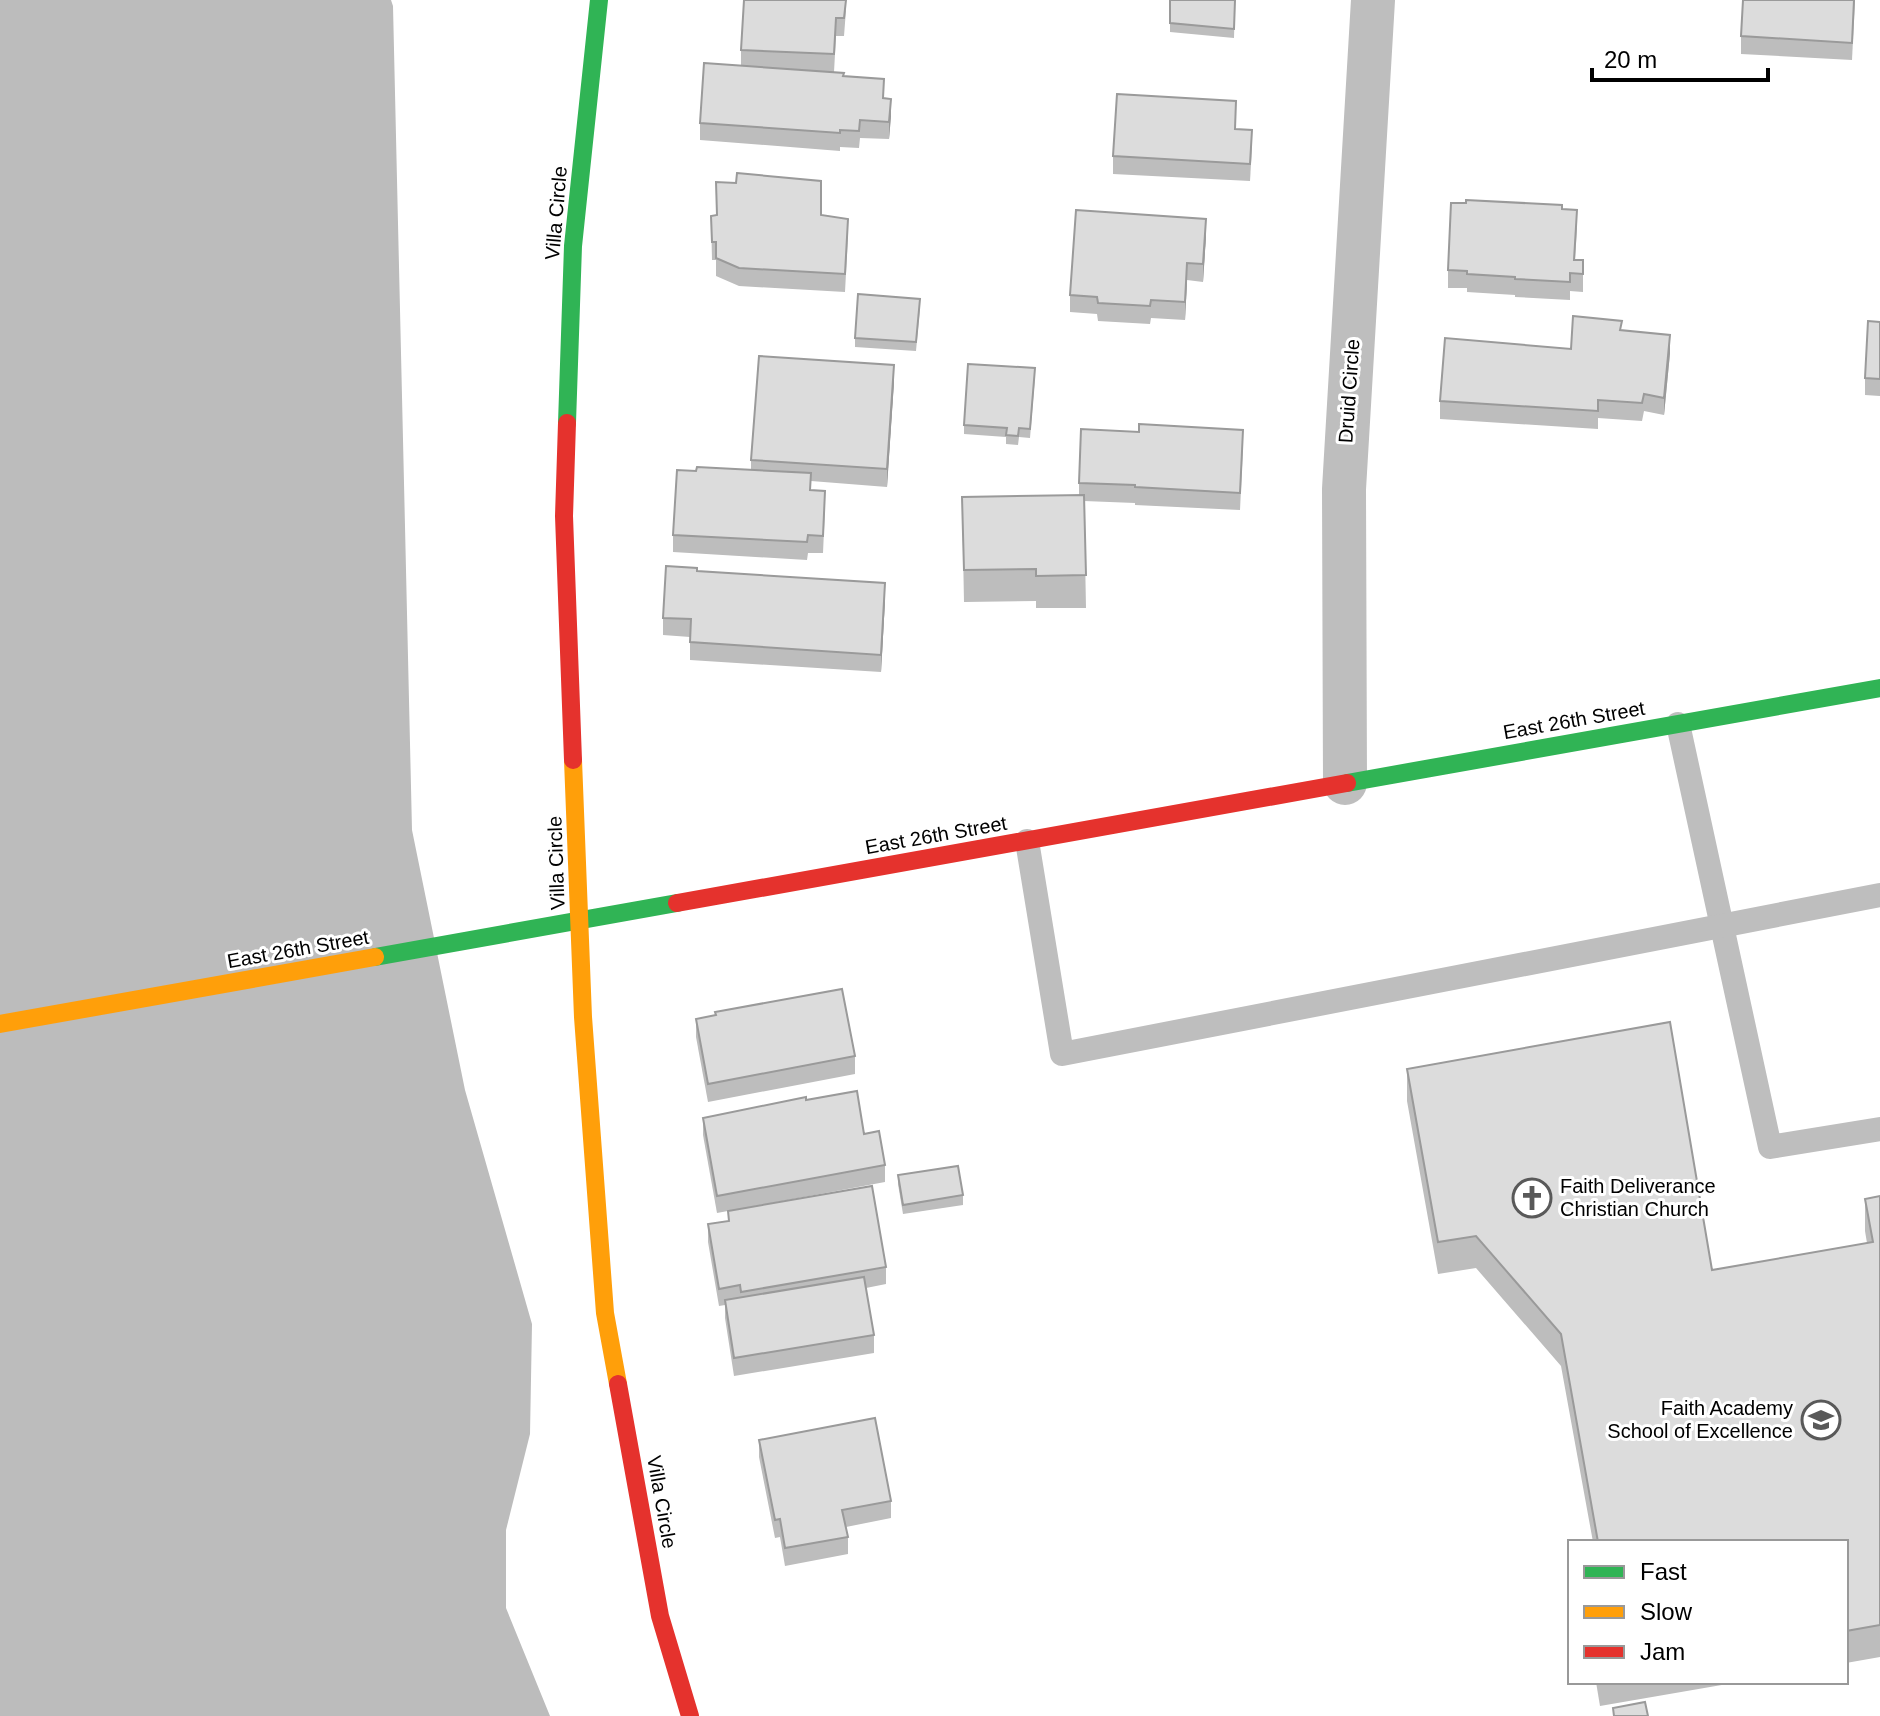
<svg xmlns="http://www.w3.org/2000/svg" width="1880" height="1716" font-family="Arial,sans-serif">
<rect width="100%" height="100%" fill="#fff"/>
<path fill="#bcbcbc" d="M0 0H391L393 6 412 830 465 1090 532 1324 530 1434 506 1530V1608L550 1716H0Z"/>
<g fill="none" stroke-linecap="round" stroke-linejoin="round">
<g stroke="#bebebe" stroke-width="24">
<path d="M1678 724 1770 1147 1880 1129"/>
<path d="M1027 841 1062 1054 1880 895"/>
</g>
<path stroke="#bebebe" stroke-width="44" d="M1345 783 1344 489 1373 0"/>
<g stroke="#30b455" stroke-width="18">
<path d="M567 423 573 246 599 0"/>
<path d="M1347 783 1880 688"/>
<path d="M375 957 677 903"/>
</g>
<g stroke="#ff9f0a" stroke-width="18">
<path d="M573 760 583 1017 605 1313 618 1384"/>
<path d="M0 1024 375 957"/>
</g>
<g stroke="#e5322d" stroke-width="18">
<path d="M567 423 564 516 573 760"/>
<path d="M677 903 1347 783"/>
<path d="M618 1384 660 1616 690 1716"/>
</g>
</g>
<g fill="#bdbdbd">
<path d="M1235 0 1234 38 1170 32V23Z"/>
<path d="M1855 0 1852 60 1741 54V36Z"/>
<path d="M846 10 844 36H836L834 72 844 76 884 98 891 116 889 139 860 138 859 148 840 147V151L700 140V123L741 66V50Z"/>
<path d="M1236 129 1252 147 1250 181 1113 174V156Z"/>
<path d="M1562 209 1577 228 1575 260H1583V292L1570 291V300L1515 297V295L1467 292V288H1448V270Z"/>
<path d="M821 215 848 236 845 292 739 286 716 276V260H712L711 216Z"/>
<path d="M1206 236 1203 282 1187 280 1185 320 1151 318 1150 324 1098 321 1097 314 1070 312V295Z"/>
<path d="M920 308 916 351 855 347V338Z"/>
<path d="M1880 322V396L1865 395V378Z"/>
<path d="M1622 330 1670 353 1664 415 1644 411 1642 421 1598 418V429L1440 419V401Z"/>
<path d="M1035 377 1030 438 1019 437 1018 445 1006 444V437L964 434V425Z"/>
<path d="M894 382 887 487 811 481V490L825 508 823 553H808L807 560 673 552V535L696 471 751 470V460Z"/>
<path d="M1243 447 1240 510 1135 505V503L1084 501 1086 608H1036V601L964 602 962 497 1079 495V483Z"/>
<path d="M697 571 885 600 881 672 690 660V637L663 635V618Z"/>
<path d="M696 1019 855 1056V1074L708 1102 696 1037Z"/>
<path d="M1407 1069 1712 1270 1867 1243 1865 1231V1199L1880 1196V1657L1846 1663V1542H1593L1561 1366 1476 1268 1438 1274 1407 1101Z"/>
<path d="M806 1100 864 1134 885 1165V1182L717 1213 703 1135V1118Z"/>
<path d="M898 1175 963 1195V1205L903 1214 898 1184Z"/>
<path d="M728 1211 886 1267V1284L866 1288 874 1335V1353L734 1376 725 1318V1305L719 1306 708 1242V1224L728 1221Z"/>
<path d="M759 1440 891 1501V1518L846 1527 848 1537V1554L785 1566 780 1537 775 1538 759 1457Z"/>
<path d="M1596 1682H1739L1600 1706Z"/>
</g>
<g fill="#9a9a9a">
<path d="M891 99V116L889 139V122Z"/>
<path d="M1206 219V236L1203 282V264Z"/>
<path d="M1187 263V280L1185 320V302Z"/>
<path d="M1670 335V353L1664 415V398Z"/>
<path d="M894 365V382L887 487V469Z"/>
<path d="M885 583V600L881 672V655Z"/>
</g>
<g fill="#dcdcdc" stroke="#9a9a9a" stroke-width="2">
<path d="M744 0H846L844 18H836L834 54 741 50Z"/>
<path d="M1170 0H1235L1234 29 1170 23Z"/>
<path d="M1743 0H1854L1852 43 1741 36Z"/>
<path d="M704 63 844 73 843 76 884 79 883 98 891 99 889 122 860 120 859 131 840 130V133L700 123Z"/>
<path d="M1117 94 1236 101 1235 129 1252 130 1250 164 1113 156Z"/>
<path d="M737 173 821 181V215L848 219 845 274 739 268 716 258V242H712L711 216 717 215 716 182 736 183Z"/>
<path d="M1466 200 1562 205V209L1577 210 1574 260H1583V274L1570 273V282L1515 279V277L1467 274V271L1448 270 1451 203H1466Z"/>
<path d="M1076 210 1206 219 1203 264 1187 263 1185 302 1151 300 1150 306 1098 303 1097 297 1070 295Z"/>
<path d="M858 294 920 299 916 342 855 338Z"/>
<path d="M1573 316 1622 321 1620 330 1670 335 1664 398 1644 394 1642 403 1598 400V411L1440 401 1445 338 1571 349Z"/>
<path d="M1868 321 1880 322V379L1865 378Z"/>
<path d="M759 356 894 365 887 469 751 460Z"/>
<path d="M968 364 1035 368 1030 429 1019 428 1018 436 1006 435 1007 428 964 425Z"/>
<path d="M1139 424 1243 430 1240 493 1135 487V485L1079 483 1081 429 1139 432Z"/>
<path d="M697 467 811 473 810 490 825 491 823 536 808 535 807 542 673 535 677 470 696 471Z"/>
<path d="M1084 495 1086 575 1036 576V569L964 570 962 497Z"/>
<path d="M666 566 697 568V571L885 583 881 655 690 642 691 619 663 618Z"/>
<path d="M842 989 855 1056 708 1084 696 1019 716 1015 715 1012Z"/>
<path d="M1670 1022 1712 1270 1873 1242 1865 1199 1880 1196V1625L1846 1631V1542H1598L1561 1334 1476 1236 1438 1242 1407 1069Z"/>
<path d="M857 1091 864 1134 879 1131 885 1165 717 1196 703 1118 806 1097V1100Z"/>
<path d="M958 1166 963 1195 903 1205 898 1175Z"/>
<path d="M872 1186 886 1267 741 1292 740 1285 719 1289 708 1224 729 1221 728 1211Z"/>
<path d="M864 1277 874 1335 734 1358 725 1300Z"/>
<path d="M875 1418 891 1501 842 1510 848 1537 785 1548 780 1519 775 1520 759 1440Z"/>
<path d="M1645 1702 1648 1716H1614L1613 1708Z"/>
</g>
<defs>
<g id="church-ring" transform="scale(2)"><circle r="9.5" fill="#fff" stroke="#595959" stroke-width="1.5"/><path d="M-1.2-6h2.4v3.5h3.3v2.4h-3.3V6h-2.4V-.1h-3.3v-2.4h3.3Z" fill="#595959"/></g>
<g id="school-ring" transform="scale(2)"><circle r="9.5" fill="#fff" stroke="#595959" stroke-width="1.5"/><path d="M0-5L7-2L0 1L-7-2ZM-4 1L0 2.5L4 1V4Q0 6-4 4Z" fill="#595959"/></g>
</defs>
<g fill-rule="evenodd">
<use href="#church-ring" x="1532" y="1198"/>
<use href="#school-ring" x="1821" y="1420"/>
</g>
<g text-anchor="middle" stroke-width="6" stroke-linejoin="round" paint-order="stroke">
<g font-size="20" fill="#000" stroke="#fff">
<text transform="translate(556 213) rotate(-85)" y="7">Villa Circle</text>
<text transform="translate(1349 391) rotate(-86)" y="7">Druid Circle</text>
<text transform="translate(1574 720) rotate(-10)" y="7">East 26th Street</text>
<text transform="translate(936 835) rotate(-10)" y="7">East 26th Street</text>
<text transform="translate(556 863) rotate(-92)" y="7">Villa Circle</text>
<text transform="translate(298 949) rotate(-10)" y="7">East 26th Street</text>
<text transform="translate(662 1502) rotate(80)" y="7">Villa Circle</text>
</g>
<g font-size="20" fill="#000" stroke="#fff" text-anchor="start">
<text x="1560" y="1193">Faith Deliverance<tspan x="1560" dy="23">Christian Church</tspan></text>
<text x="1793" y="1415" text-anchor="end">Faith Academy<tspan x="1793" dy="23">School of Excellence</tspan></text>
</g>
</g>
<rect x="1568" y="1540" width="280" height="144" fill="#ffffff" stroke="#999999" stroke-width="2"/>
<rect x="1584" y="1566" width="40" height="12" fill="#30b455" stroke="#999999" stroke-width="2"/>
<text x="1640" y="1580" font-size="24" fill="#000000">Fast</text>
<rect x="1584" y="1606" width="40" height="12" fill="#ff9f0a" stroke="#999999" stroke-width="2"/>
<text x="1640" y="1620" font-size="24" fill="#000000">Slow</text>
<rect x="1584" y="1646" width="40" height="12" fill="#e5322d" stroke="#999999" stroke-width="2"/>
<text x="1640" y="1660" font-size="24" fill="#000000">Jam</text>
<path d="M1592 68v12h176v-12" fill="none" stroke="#000000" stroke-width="4"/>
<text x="1604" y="68" font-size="24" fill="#000000" stroke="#ffffff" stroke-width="6" paint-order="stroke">20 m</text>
</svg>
